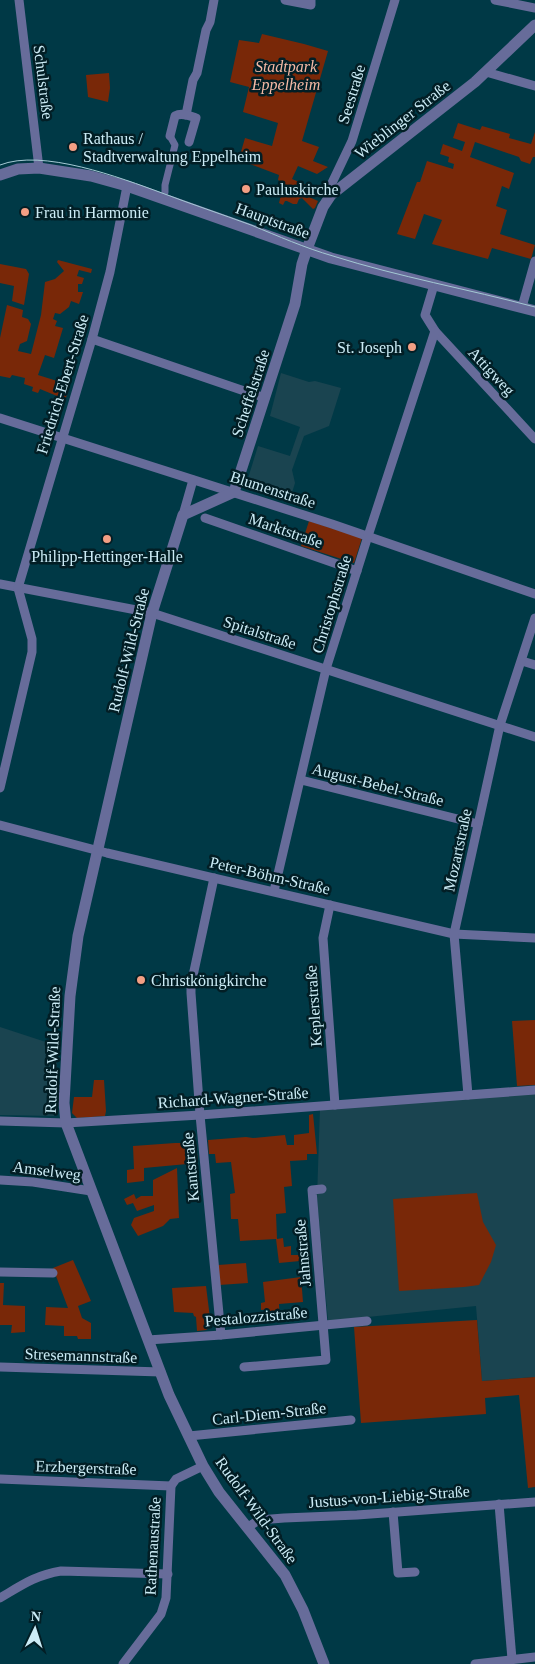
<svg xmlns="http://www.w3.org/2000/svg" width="535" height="1664" font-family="'Times New Roman',serif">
<rect width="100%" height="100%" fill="#003946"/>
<g fill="#1a4450">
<path d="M281 373 309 382 315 381 341 388 329 426 304 436 292 470 295 483 289 502 245 488 258 446 290 456 300 427 270 416Z"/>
<path d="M0 1027 58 1046 54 1116 0 1115Z"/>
<path d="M535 1092V1377L482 1381 476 1306 328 1321 317 1198 320 1109Z"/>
</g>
<g fill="#792808">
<path d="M262 34 304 44 328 51 302 141 319 147 313 161 328 167 317 174 298 166 292 179 306 185 301 196 307 198 309 197 318 201 315 208 313 209 302 198 299 199 297 204H293L287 201H285L283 205 279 203 284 183 278 180 279 175 250 164 238 162 245 138 272 146 278 123 243 112 249 87 230 82 239 40 259 43Z"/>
<path d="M109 73 110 88 108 102 88 97 86 75Z"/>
<path d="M458 123 480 130 482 126 510 134 509 138 531 144 535 132V157H533L530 164 521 161 519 157 475 142 470 157 514 173 509 189 502 186 496 206 507 210 500 234 535 245 531 259 492 248 488 259 432 244 442 220 424 214 415 239 397 234 417 182H420L427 161 453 169 454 164 448 162 449 157 440 154 443 144 462 151 465 142 453 138Z"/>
<path d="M58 260 92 269 91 273 79 270 77 276 84 278 82 284H78V292H83L79 304 71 301 69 307 60 314 55 313 53 319 57 321 55 326 63 328 54 358 45 355 38 375 70 385 63 407 54 404 57 396 40 389 38 393 32 391 33 387 24 384 25 378 12 375 10 378 0 376V338L7 305 23 310 22 317 28 319 31 324 27 341 20 344 18 351 31 354 41 315 45 282 55 279 64 271 57 262Z"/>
<path d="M0 264 26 269 29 274 24 305 12 301 14 286 0 283Z"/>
<path d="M309 521 362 538 354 563 301 546Z"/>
<path d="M535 1020V1085L517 1086 512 1021Z"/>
<path d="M94 1080H104L106 1111 105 1116 77 1118 72 1113 74 1097H92Z"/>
<path d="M313 1114 317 1154H307V1160L290 1161 292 1186 284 1187 286 1213 276 1214 277 1239 283 1238 284 1247 291 1246V1255H300V1261L279 1263 276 1239 240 1241 238 1219H231L230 1194 235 1193 231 1162 216 1163 215 1154H209L208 1140 246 1137 253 1138 285 1135 287 1145H294V1135L309 1133V1115Z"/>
<path d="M175 1143H196L198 1163 144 1168V1181L127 1183V1170L134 1169 133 1146Z"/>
<path d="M177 1168 179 1218 170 1219 163 1226 138 1236 131 1225 134 1218 154 1211V1205L137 1211 133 1203 127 1205 124 1199 134 1194 136 1199 141 1196H153V1180Z"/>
<path d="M477 1193 483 1222 496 1245 491 1262 479 1285 464 1287 399 1291 393 1199Z"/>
<path d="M73 1260 91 1301 78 1306 82 1318 91 1323V1339H78L77 1336H64V1326L45 1325 46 1307 68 1308 53 1268Z"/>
<path d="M246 1263 248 1283 219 1285 218 1265Z"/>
<path d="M301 1277 303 1302 279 1304 280 1320 271 1323 269 1309 261 1310V1303L265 1302 263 1282Z"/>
<path d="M0 1283H4L3 1305 25 1306V1332L11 1333 12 1325H0Z"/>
<path d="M206 1286 211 1326 206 1330 197 1331 196 1317 194 1316 193 1313 174 1312 172 1288Z"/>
<path d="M477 1320 482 1381 535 1377V1487L528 1488 519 1395 485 1398 486 1414 361 1423 354 1327Z"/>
</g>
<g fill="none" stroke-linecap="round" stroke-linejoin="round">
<path stroke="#676c9a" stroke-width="7" d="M165 192V185L175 145 170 136"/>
<g stroke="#676c9a" stroke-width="9">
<path d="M19 0 39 168"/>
<path d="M285 0 311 5V0"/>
<path d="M495 0 535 8"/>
<path d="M486 72 535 86"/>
<path d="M186 115 193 80 197 73 206 30 210 22 214 0"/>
<path d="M170 136 175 116C182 112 190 116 196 118L189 142"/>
<path d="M331 195V185L352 141 395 0"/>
<path d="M434 285 425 315 435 331 535 439"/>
<path d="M522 307 535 261"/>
<path d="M92 339 265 398"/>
<path d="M0 418 332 524 535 594"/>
<path d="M183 515 193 480"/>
<path d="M205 518 357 571"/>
<path d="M0 584 152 613 535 737"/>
<path d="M18 588 92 339 110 272 127 186"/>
<path d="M522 661 535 665"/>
<path d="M301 780 478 824"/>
<path d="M0 788 32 652V639L18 588"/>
<path d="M0 825 107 853 454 934 535 938"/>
<path d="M214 878 191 985V993L200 1115 221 1335"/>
<path d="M274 891 326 669 368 536 435 331"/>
<path d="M330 905 323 938 335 1105"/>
<path d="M468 1095 454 934 500 725 535 618"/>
<path d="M0 1121 66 1123 200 1115 535 1090"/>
<path d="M0 1180 33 1182 91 1191"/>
<path d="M0 1272 53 1273"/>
<path d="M148 1340 221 1335 367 1321"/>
<path d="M0 1367 161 1372"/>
<path d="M244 1367 326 1360 312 1190 322 1189"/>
<path d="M189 1436 351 1420"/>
<path d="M0 1479 171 1486"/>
<path d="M499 1504 512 1659"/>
<path d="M393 1512 398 1573 415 1572"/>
<path d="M248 1527 259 1520 284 1518 357 1515 535 1502"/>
<path d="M0 1598C22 1585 36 1575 61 1571L168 1574"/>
<path d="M123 1664 161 1614 166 1598 171 1486 176 1479 203 1466"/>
<path d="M475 1664 535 1657"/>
</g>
<g stroke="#676c9a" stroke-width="11">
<path d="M0 175 18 169 39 168 91 176 127 186 331 258 535 311"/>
<path d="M324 1664 303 1610 285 1575 219 1492 203 1466 169 1395 66 1123 64 1103 70 996 78 936 152 613 183 515 234 492 295 304 302 264 307 249 323 207 331 195 475 82 535 25"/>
</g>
<path stroke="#a4c9d4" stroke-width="1" d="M0 165C42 148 121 178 162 193 191 204 221 214 251 225 278 236 305 248 333 256 399 277 468 289 535 307"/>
</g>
<g fill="#f39f84" stroke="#021e25" stroke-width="2">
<circle cx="73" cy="147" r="5"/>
<circle cx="246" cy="189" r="5"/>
<circle cx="25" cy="212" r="5"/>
<circle cx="412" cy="347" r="5"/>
<circle cx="107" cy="539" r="5"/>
<circle cx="141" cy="980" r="5"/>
</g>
<g text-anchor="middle" stroke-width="5" stroke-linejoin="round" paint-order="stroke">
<g font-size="16" font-style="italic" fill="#f5b9a5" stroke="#021e25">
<text x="286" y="72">Stadtpark<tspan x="286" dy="18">Eppelheim</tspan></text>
</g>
<g font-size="16" fill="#ccecf6" stroke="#021e25">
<text transform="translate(44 82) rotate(83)" y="6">Schulstraße</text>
<text transform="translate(351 94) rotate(-73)" y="6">Seestraße</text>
<text transform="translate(402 119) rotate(-38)" y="6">Wieblinger Straße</text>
<text transform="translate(273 220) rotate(20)" y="6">Hauptstraße</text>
<text transform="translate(492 371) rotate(47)" y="6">Attigweg</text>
<text transform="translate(62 384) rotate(-73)" y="6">Friedrich-Ebert-Straße</text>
<text transform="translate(250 393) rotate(-72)" y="6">Scheffelstraße</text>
<text transform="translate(273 489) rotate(18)" y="6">Blumenstraße</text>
<text transform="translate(286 530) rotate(19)" y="6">Marktstraße</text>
<text transform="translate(331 604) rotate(-73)" y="6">Christophstraße</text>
<text transform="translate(260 632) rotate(18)" y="6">Spitalstraße</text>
<text transform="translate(128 650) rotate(-76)" y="6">Rudolf-Wild-Straße</text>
<text transform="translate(378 784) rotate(14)" y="6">August-Bebel-Straße</text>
<text transform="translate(457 850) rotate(-78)" y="6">Mozartstraße</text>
<text transform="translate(270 875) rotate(13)" y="6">Peter-Böhm-Straße</text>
<text transform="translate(313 1006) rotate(-94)" y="6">Keplerstraße</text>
<text transform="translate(52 1050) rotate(-88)" y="6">Rudolf-Wild-Straße</text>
<text transform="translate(233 1097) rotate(-4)" y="6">Richard-Wagner-Straße</text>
<text transform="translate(190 1167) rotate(-95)" y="6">Kantstraße</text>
<text transform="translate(47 1170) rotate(7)" y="6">Amselweg</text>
<text transform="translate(302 1253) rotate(-95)" y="6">Jahnstraße</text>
<text transform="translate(256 1316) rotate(-5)" y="6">Pestalozzistraße</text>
<text transform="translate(81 1355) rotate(2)" y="6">Stresemannstraße</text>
<text transform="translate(269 1413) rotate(-6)" y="6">Carl-Diem-Straße</text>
<text transform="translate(86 1467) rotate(2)" y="6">Erzbergerstraße</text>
<text transform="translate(389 1496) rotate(-4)" y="6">Justus-von-Liebig-Straße</text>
<text transform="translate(257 1510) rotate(54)" y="6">Rudolf-Wild-Straße</text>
<text transform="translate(152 1546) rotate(-87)" y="6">Rathenaustraße</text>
</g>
<g font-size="16" fill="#ccecf6" stroke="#021e25" text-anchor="start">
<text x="83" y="144">Rathaus /<tspan x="83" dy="18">Stadtverwaltung Eppelheim</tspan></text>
<text x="256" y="195">Pauluskirche</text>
<text x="35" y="218">Frau in Harmonie</text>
<text x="402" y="353" text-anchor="end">St. Joseph</text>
<text x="107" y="562" text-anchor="middle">Philipp-Hettinger-Halle</text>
<text x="151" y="986">Christkönigkirche</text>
</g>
</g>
<g transform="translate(35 1629) rotate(4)" stroke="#021e25" stroke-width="4" paint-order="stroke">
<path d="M0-4L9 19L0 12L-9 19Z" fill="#ccecf6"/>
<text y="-8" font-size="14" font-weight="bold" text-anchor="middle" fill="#ccecf6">N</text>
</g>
</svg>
